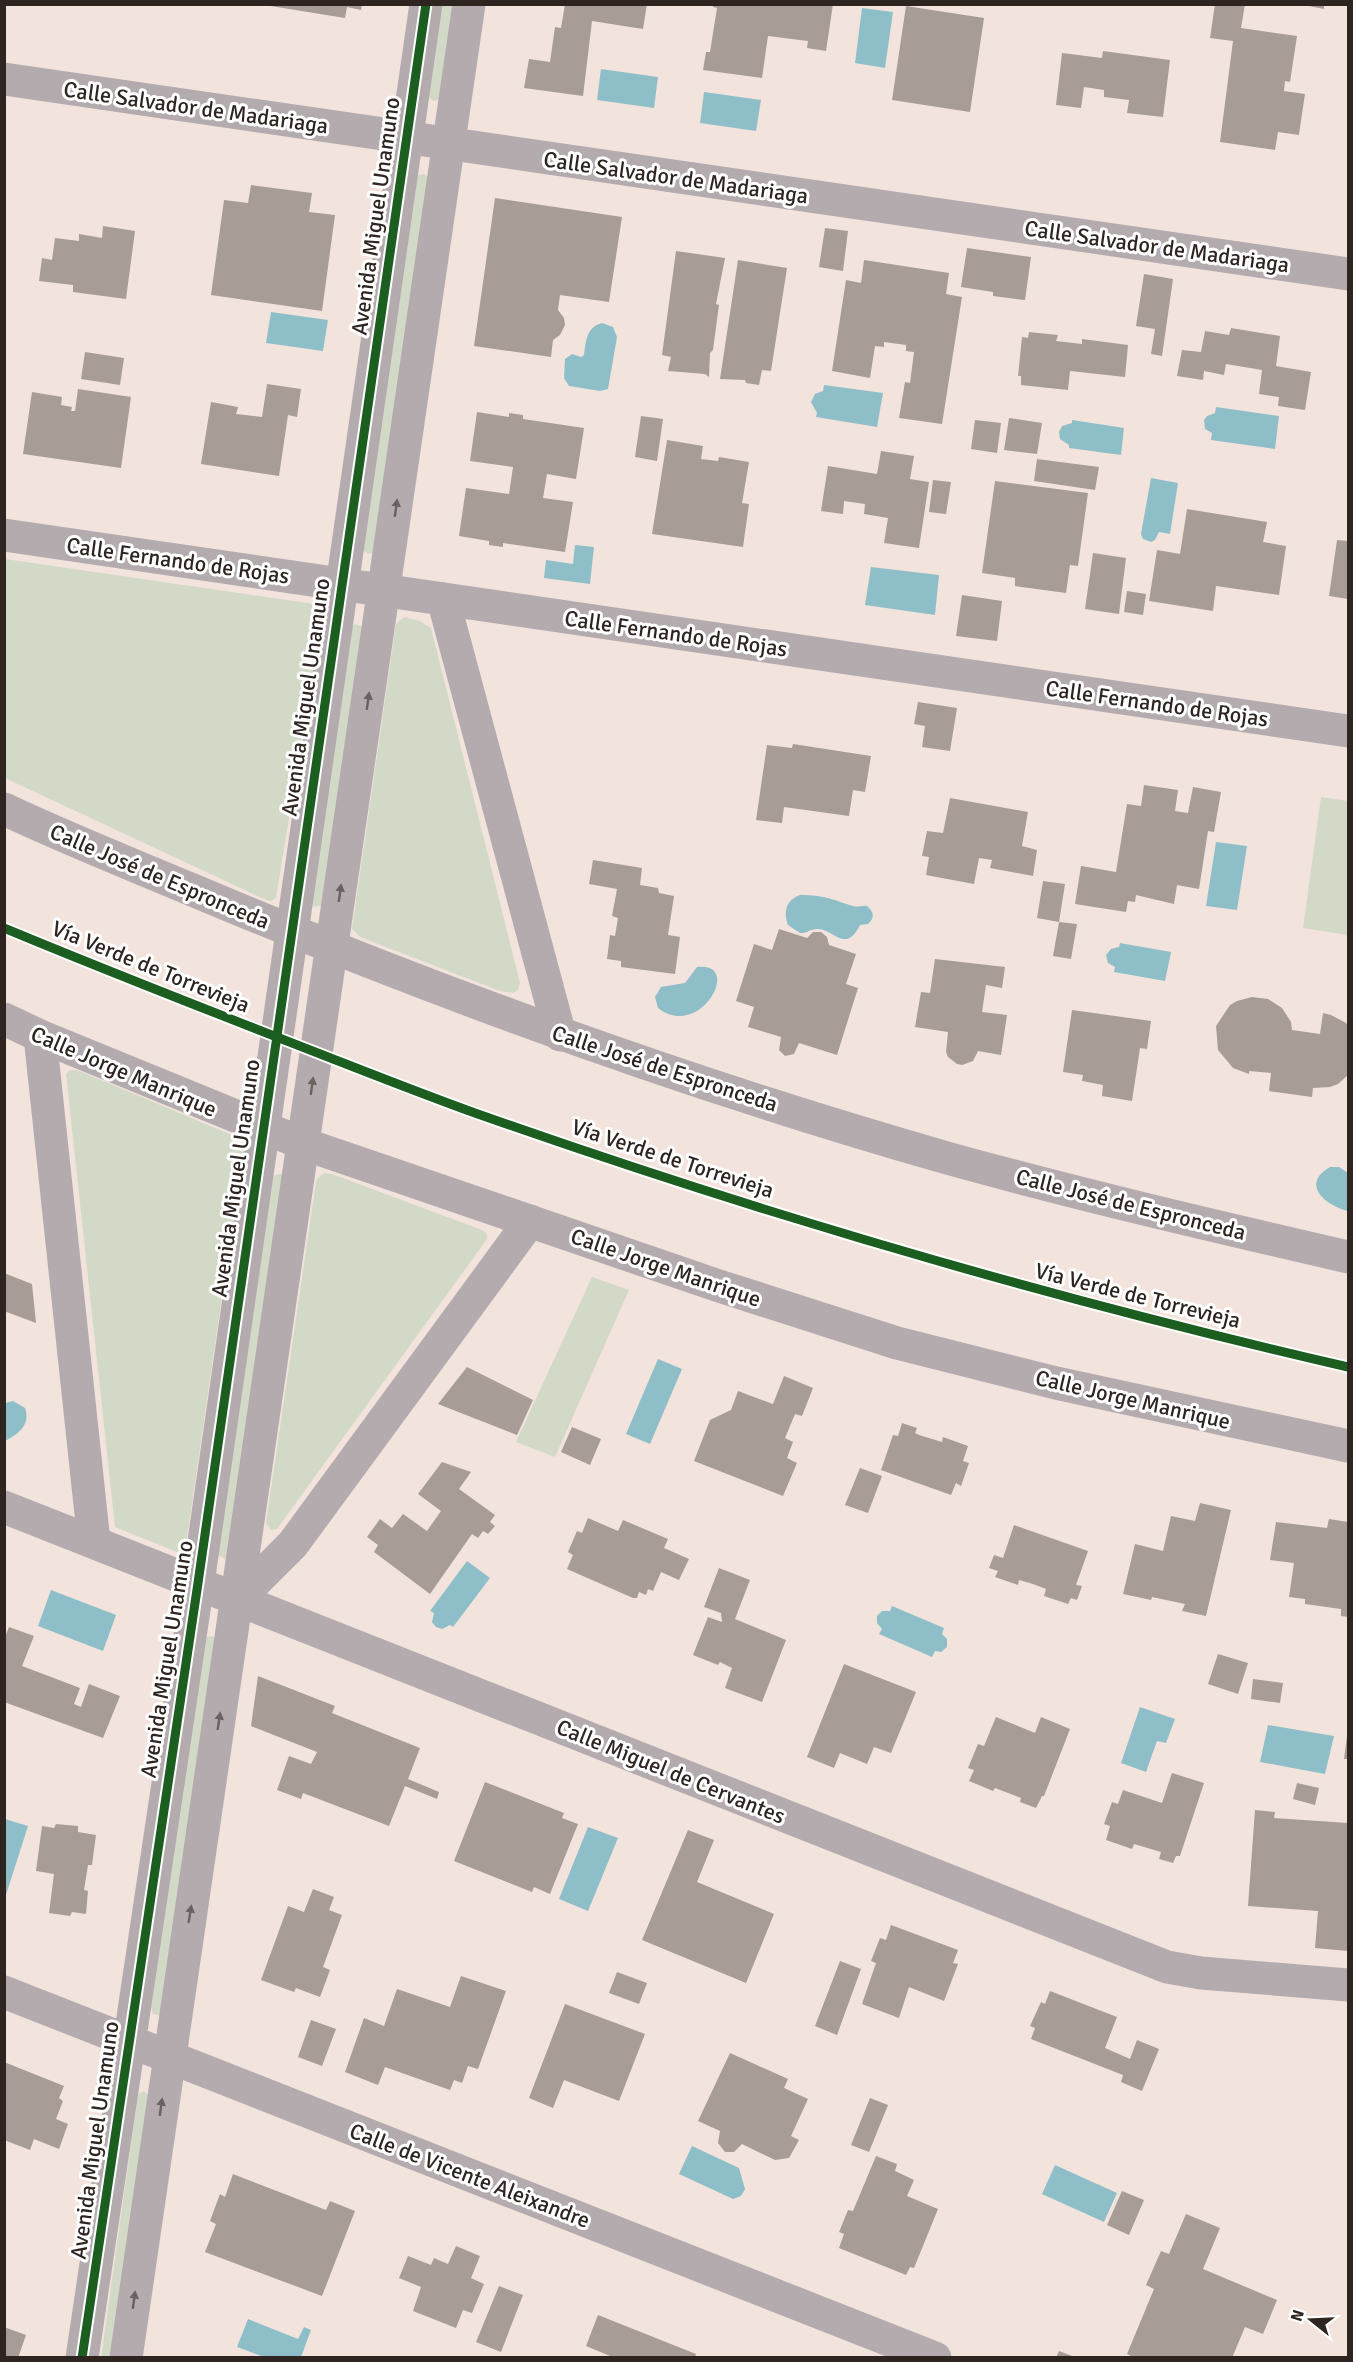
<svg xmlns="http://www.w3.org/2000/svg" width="1353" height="2362" font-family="Signika,sans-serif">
<rect width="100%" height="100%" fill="#f3e3dd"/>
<g fill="#d2d9c6">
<path d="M442 5H454L440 99 434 101 429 98Z"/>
<path d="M424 174 429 179 374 552 368 554 363 550 418 175Z"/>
<path d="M5 559 308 603 319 608 322 616 276 898 271 901 266 900 5 778Z"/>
<path d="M404 617 420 621 431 628 520 983 518 990 513 993 500 991 360 937 352 929 396 624Z"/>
<path d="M356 624 362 627 322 905 314 907 311 904 352 626Z"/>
<path d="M1321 797 1348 801V935L1303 928Z"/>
<path d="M70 1070H77L239 1138 244 1144 186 1545 177 1552 115 1527 66 1074Z"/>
<path d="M324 1173 332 1174 482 1230 487 1234V1239L277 1529 271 1530 266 1523 316 1182 318 1178Z"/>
<path d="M281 1174 284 1177 228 1557 225 1559 218 1555 273 1177 275 1175Z"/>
<path d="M592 1277 629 1290 555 1457 516 1442Z"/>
<path d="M212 1636 215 1638 160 2015 153 2014 151 2007 204 1640 206 1637Z"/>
<path d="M144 2091 149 2096 112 2357 101 2358 138 2095Z"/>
</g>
<g fill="#8ebfc9">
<path d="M862 8 893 12 885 68 855 63Z"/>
<path d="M601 69 658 77 654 108 597 100Z"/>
<path d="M704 92 761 100 756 131 700 123Z"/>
<path d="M271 312 328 320 323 351 266 343Z"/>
<path d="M602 323 613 327 617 337 608 389 600 391 569 386 564 378 565 359 572 354 581 357 584 355C586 342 586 327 602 323Z"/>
<path d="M824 385 883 393 877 427 816 417 817 413 811 402 815 394 823 391Z"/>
<path d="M1216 407 1279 416 1275 449 1211 440 1212 433 1205 429 1204 420 1207 416 1215 413Z"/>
<path d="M1072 420 1124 428 1121 455 1069 448V445L1060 439 1059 432 1062 426 1072 423Z"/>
<path d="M1151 478 1178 483 1170 534 1159 532 1155 540 1151 542 1143 539 1141 534Z"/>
<path d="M575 545 594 547 590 584 544 578 546 560 573 564Z"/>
<path d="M871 567 939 575 935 615 865 605Z"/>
<path d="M1216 842 1247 846 1237 910 1206 906Z"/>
<path d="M800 895C825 895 830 899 853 906 857 908 861 905 867 906 874 912 875 918 868 924L860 925C846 953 835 931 819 929 811 928 806 934 800 933L788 925C783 912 786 900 800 895Z"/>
<path d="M1120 943 1171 952 1165 981 1114 972 1115 967 1108 963 1106 955 1111 949 1119 947Z"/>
<path d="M697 967C744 961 700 1041 658 1008L655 997 661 987 685 983Z"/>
<path d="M1330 1167H1339L1348 1173V1211C1327 1206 1299 1185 1330 1167Z"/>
<path d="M658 1359 682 1369 650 1444 626 1434Z"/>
<path d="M13 1401 25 1408C31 1425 18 1434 5 1441V1403Z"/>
<path d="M467 1561 490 1578 453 1627 450 1625 442 1629 436 1627 432 1622 434 1613 430 1611Z"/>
<path d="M51 1590 116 1615 103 1651 38 1626Z"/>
<path d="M892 1606 944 1628 942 1634 947 1639V1647L941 1652 935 1651 932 1657 879 1634 882 1629 877 1623V1616L882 1611H890Z"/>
<path d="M1140 1707 1175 1719 1166 1743 1157 1741 1146 1772 1121 1763Z"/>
<path d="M1268 1725 1334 1736 1325 1774 1260 1762Z"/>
<path d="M5 1819 28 1826 5 1898 4 1819Z"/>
<path d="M588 1827 618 1838 588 1911 559 1899Z"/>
<path d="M692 2146 739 2168 745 2189 741 2196 733 2199 679 2174Z"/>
<path d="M1055 2165 1117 2193 1104 2222 1042 2194Z"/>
<path d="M248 2319 298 2339 304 2327 311 2330 301 2357H264L237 2347Z"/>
</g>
<g fill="#a79c96">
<path d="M258 4H362L361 10 347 7 345 18Z"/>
<path d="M565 4H647L643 29 592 21 583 96 524 88 529 59 550 62 555 27 561 28Z"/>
<path d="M713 4H833L826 51 807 48 808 41 768 36 762 78 703 70 706 52H710L717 8 713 7Z"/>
<path d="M1215 4H1245L1241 28 1297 36 1290 82 1285 81 1284 91 1305 94 1299 134V135L1278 132 1275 150 1220 142 1233 41 1210 38Z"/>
<path d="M1309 4H1324V9L1309 6Z"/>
<path d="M906 6 984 18 970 112 892 100Z"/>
<path d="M1103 51 1170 60 1163 117 1127 113 1129 100 1104 97V90L1084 87 1081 108 1056 105 1062 53 1102 58Z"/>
<path d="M251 185 312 193 309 212 335 215 322 311 211 295 224 200 248 203Z"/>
<path d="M495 198 622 217 609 302 560 295 558 310 564 318 565 325 560 335 553 340 551 357 474 346Z"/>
<path d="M103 226 135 231 126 299 73 292V285L39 281 42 258 52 260 55 238 79 241V234L102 238Z"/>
<path d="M825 228 848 231 843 271 819 267Z"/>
<path d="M967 248 1031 257 1025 300 993 296V292L961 287Z"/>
<path d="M676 251 725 258 716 304 719 305 713 350 710 353 709 377 705 374 668 371 671 357 662 355Z"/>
<path d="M738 260 787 268 771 371 762 370 759 385 746 383 745 380 720 379Z"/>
<path d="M864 260 949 273 946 294 962 297 942 424 899 418 905 382 910 383 914 352 906 351V345L884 342V347L875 346 870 378 832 371 846 280 861 283Z"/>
<path d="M1144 274 1173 279 1162 356 1151 354 1155 329 1136 326Z"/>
<path d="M1231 328 1280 336 1276 366 1311 372 1305 410 1278 406 1279 397 1259 394 1262 370 1226 364 1224 375 1204 371 1203 380 1177 376 1182 350 1201 352 1205 331 1229 335Z"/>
<path d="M1029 332 1058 335 1056 341 1082 344V339L1128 345 1125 377 1070 371 1068 390 1021 385V376H1018L1022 337 1028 338Z"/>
<path d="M85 352 124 358 120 385 81 379Z"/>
<path d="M267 384 301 389 297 417 288 415 279 476 201 464 211 402 238 407 236 414 262 417Z"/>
<path d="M78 389 131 397 121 468 23 454 32 392 62 397 61 405 72 407 71 411H75Z"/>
<path d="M477 412 509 417V413L523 415V419L584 428 576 479 547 474 543 498 573 502 565 552 503 543V547L489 545V541L459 536 466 488 509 494 513 467 470 461Z"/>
<path d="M641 416 663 419 657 461 635 457Z"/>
<path d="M1009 418 1042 423 1037 454 1004 450Z"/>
<path d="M975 420 1001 423 997 453 971 449Z"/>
<path d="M667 440 703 446 701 459 718 461 719 457 749 462 742 503 749 504 743 547 652 534Z"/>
<path d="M881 451 914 456 910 479 929 482 919 548 884 543 888 518 864 514 865 504 844 501 843 514 821 511 828 466 877 474Z"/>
<path d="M1037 459 1099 467 1095 490 1034 481Z"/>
<path d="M933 480 951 482 946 514 929 512Z"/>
<path d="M995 481 1088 493 1078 566 1070 565 1066 593 1015 586V578L982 573Z"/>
<path d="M1187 509 1267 522 1263 542 1286 546 1279 595 1216 586 1213 611 1149 601 1157 550 1180 554Z"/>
<path d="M1337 540 1348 541V599L1329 596Z"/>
<path d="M1093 553 1126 558 1119 614 1085 609Z"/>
<path d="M1127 591 1146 594 1143 615 1124 612Z"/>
<path d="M962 595 1002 601 997 641 956 636Z"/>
<path d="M918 702 957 708 950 751 922 747 925 726 914 724Z"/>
<path d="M793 744 871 756 865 792 853 790 849 816 784 807 782 823 756 820 767 745 792 748Z"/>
<path d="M1144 785 1178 790 1175 811 1188 813 1193 787 1221 792 1214 832 1208 831 1199 889 1177 885 1174 904 1136 895 1135 902 1128 901 1126 912 1075 904 1081 866 1116 872 1127 804 1141 806Z"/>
<path d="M950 798 1028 812 1022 846 1037 850 1033 876 990 868 992 860 979 858 974 884 926 875 929 857 922 856 927 831 943 833Z"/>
<path d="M593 860 642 868 640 885 658 888 659 893 674 896 668 935 680 937 675 974 621 967V961L607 959 610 935 615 936 618 918 612 916 617 889 589 884Z"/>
<path d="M1043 881 1065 884 1059 922 1037 918Z"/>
<path d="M1059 922 1077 924 1071 959 1053 956Z"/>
<path d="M779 929 807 938 813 932H821L827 937 829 945 856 954 846 984 858 988 837 1055 799 1043 794 1054 785 1056 779 1050 781 1037 748 1027 754 1007 736 1001 754 944 772 950Z"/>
<path d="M935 959 1005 967 1002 988 986 985 982 1012 1007 1015 1001 1055 978 1051 973 1061 962 1065 957 1064 948 1057 946 1052 948 1032 915 1027 921 992 930 993Z"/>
<path d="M1252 997 1268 999 1282 1008 1291 1022 1292 1030 1320 1034 1323 1013 1331 1015 1346 1023 1348 1026V1075L1338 1084 1330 1087 1313 1088 1312 1097 1269 1091 1271 1073 1249 1071V1074L1233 1068 1218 1050 1216 1026 1230 1005 1237 1001Z"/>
<path d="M1072 1010 1151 1021 1147 1049 1140 1048 1132 1101 1102 1096 1103 1085 1082 1081 1083 1075 1063 1072Z"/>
<path d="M4 1273 32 1284 36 1323 4 1311Z"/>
<path d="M467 1367 533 1400 517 1435 438 1404Z"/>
<path d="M784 1376 813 1388 802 1416 795 1414 785 1438 793 1442 787 1458 797 1463 783 1496 694 1461 710 1420 731 1410 738 1391 773 1404Z"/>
<path d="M902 1423 917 1428 915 1433 919 1435 942 1442 943 1437 968 1446 963 1461 969 1463 961 1486 956 1483 951 1495 881 1470 893 1435 898 1436Z"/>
<path d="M572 1427 601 1439 590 1465 561 1452Z"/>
<path d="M442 1462 471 1472 459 1489 495 1515 490 1522 495 1526 488 1534 483 1531 478 1538 472 1534 430 1594 374 1552 378 1545 367 1537 380 1519 392 1528 403 1514 427 1531 441 1511 418 1494Z"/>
<path d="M860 1468 882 1476 868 1513 845 1505Z"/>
<path d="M1200 1503 1231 1510 1206 1616 1182 1611 1185 1604 1152 1597 1151 1600 1123 1594 1135 1544 1163 1551 1171 1516 1195 1521Z"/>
<path d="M588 1518 618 1531 623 1520 668 1539 664 1548 689 1559 679 1580 661 1572 653 1591 648 1589 646 1595 639 1592 637 1598H633L567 1569 573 1555 568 1552 577 1531 582 1533Z"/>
<path d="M1329 1519 1348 1522V1617L1341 1616V1609L1305 1604V1599L1289 1597 1294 1563 1270 1560 1276 1522 1327 1528Z"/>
<path d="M1014 1525 1088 1551 1076 1585 1082 1586 1077 1600 1071 1598 1068 1604 1044 1596 1046 1589 1033 1584 1019 1580 1018 1585 995 1577 998 1571 989 1568 994 1555 1003 1558Z"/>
<path d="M719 1568 750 1580 735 1619 786 1640 762 1702 725 1688 732 1668 720 1662 718 1665 693 1655 708 1617 722 1622 721 1613 704 1607Z"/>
<path d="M9 1627 34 1636 22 1666 80 1688 74 1704 81 1707 89 1684 120 1696 103 1738 4 1702V1639Z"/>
<path d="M1218 1654 1248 1663 1238 1694 1208 1684Z"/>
<path d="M844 1664 916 1692 891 1753 874 1747 867 1764 840 1753 834 1768 807 1757Z"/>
<path d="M258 1676 335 1706 332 1713 420 1748 408 1779 439 1792 437 1799 405 1786 389 1826 303 1793 301 1799 277 1790 289 1756 311 1764 317 1752 251 1726Z"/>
<path d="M1253 1679 1283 1683 1280 1703 1251 1699Z"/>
<path d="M996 1717 1035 1733 1041 1717 1070 1729 1044 1796H1042L1036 1808 1020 1802 1021 1798 995 1788 993 1791 969 1781 974 1770 968 1768 978 1744 984 1746Z"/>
<path d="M1347 1736H1348V1759H1344Z"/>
<path d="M1172 1773 1204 1783 1180 1856H1176L1173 1863 1159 1859 1161 1852 1134 1844 1132 1849 1106 1840 1110 1826 1104 1824 1112 1802 1118 1804 1123 1790 1162 1803Z"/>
<path d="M485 1782 564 1813 562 1818 578 1824 550 1894 534 1887 532 1892 454 1861Z"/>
<path d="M1297 1783 1319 1788 1315 1805 1293 1799Z"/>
<path d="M1255 1810 1275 1812 1274 1818 1348 1823V1951L1315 1948 1318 1911 1248 1906Z"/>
<path d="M56 1824 78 1826V1832L96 1835 92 1865H88L84 1890 88 1891 86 1914 72 1912 70 1916 49 1913 54 1874 36 1871 42 1826 54 1828Z"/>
<path d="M688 1830 714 1840 697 1882 774 1914 746 1983 642 1940Z"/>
<path d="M313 1889 334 1897 329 1910 342 1915 323 1967 330 1970 320 1997 296 1988 294 1992 261 1980 288 1906 304 1912Z"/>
<path d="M891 1925 958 1950 953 1963 958 1964 944 2001 909 1987 899 2018 862 2004 876 1963 871 1961 880 1938 886 1940Z"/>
<path d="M840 1961 861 1969 837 2035 815 2026Z"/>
<path d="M617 1972 647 1983 639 2004 609 1993Z"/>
<path d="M461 1976 506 1991 478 2069 468 2066 462 2083 454 2080 450 2090 385 2067 378 2085 345 2072 364 2018 384 2026 397 1989 450 2007Z"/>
<path d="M1050 1991 1117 2017 1105 2048 1130 2059 1137 2040 1159 2049 1142 2091 1121 2082 1123 2075 1031 2039 1035 2028 1030 2026 1041 2002 1045 2004Z"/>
<path d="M565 2004 645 2034 619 2101 564 2080 553 2108 529 2098Z"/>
<path d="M311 2020 336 2029 322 2066 298 2057Z"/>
<path d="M730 2053 788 2079 784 2088 808 2099 791 2136 799 2140 789 2158 775 2160 742 2144 734 2152H725L718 2143 720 2131 698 2121Z"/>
<path d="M4 2062 64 2086 59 2098 63 2101 56 2119 68 2124 59 2149 34 2139 30 2150 4 2140Z"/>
<path d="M870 2098 888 2105 869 2152 851 2145Z"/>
<path d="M876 2156 897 2164 895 2171 914 2180 907 2196 938 2209 914 2268 910 2267 906 2275 839 2248 844 2234 839 2232 848 2210 853 2211Z"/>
<path d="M233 2174 326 2210 330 2201 355 2211 322 2296 205 2252 216 2224 210 2221 220 2194 225 2197Z"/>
<path d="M1122 2191 1144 2200 1129 2235 1107 2225Z"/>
<path d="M1186 2214 1220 2228 1203 2269 1277 2300 1263 2334 1245 2327 1232 2358H1135L1127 2354 1154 2289 1146 2285 1161 2251 1169 2254Z"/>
<path d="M456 2246 480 2256 471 2278 484 2284 472 2313 463 2310 456 2328 413 2311 421 2287 399 2278 408 2256 431 2265 434 2258 448 2264Z"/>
<path d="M499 2286 523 2295 501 2352 476 2342Z"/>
<path d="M598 2315 696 2354 695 2358H609L610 2356 586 2346Z"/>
<path d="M4 2327 26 2335 18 2358H4Z"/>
<path d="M1059 2351 1075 2357V2358H1056Z"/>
</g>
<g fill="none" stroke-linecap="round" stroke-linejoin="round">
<g stroke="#b4abaf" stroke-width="33">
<path d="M4 79 1348 274"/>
<path d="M4 535 1348 731"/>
<path d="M443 599 560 1035"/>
<path d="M4 809C67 839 131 864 195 891 440 994 691 1085 947 1158 1080 1195 1214 1226 1348 1257"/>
<path d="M4 1019 40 1036 304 1144 719 1286 897 1343 1056 1383 1348 1446"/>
<path d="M40 1036 94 1542"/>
<path d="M4 1507 1167 1967 1201 1973 1348 1985"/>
<path d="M238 1599 293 1544 530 1221"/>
<path d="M4 1992 935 2358"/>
<path d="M82 2358 198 1583 426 4"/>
<path d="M126 2358 469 4"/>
</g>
<g stroke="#fff" stroke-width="13">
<g id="cycleway">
<path d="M4 928C112 973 220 1015 328 1057 377 1076 425 1095 475 1113 761 1214 1053 1299 1348 1367"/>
<path d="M82 2358 198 1583 426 4"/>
</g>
</g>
<use href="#cycleway" stroke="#1b5e20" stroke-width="9"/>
</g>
<defs><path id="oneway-solid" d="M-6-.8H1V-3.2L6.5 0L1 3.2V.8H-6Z" transform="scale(1.5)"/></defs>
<g fill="#6a6160">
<use href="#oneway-solid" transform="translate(396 508) rotate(-82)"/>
<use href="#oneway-solid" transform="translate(368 701) rotate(-82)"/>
<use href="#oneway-solid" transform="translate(340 893) rotate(-82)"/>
<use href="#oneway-solid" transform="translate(312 1086) rotate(-82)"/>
<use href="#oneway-solid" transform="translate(219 1721) rotate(-81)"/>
<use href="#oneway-solid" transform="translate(190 1914) rotate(-81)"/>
<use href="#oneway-solid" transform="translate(161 2107) rotate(-82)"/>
<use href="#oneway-solid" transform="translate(134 2300) rotate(-82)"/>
</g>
<g text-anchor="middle" stroke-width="6" stroke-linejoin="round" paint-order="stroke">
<g font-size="22" fill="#2e2420" stroke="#fff">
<text transform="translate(196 107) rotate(8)" y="8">Calle Salvador de Madariaga</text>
<text transform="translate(676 177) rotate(8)" y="8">Calle Salvador de Madariaga</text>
<text transform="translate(375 216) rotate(-82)" y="8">Avenida Miguel Unamuno</text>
<text transform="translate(1157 246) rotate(8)" y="8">Calle Salvador de Madariaga</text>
<text transform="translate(178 560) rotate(8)" y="8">Calle Fernando de Rojas</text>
<text transform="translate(676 633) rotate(8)" y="8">Calle Fernando de Rojas</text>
<text transform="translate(305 697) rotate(-82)" y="8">Avenida Miguel Unamuno</text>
<text transform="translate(1157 703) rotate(8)" y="8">Calle Fernando de Rojas</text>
<text transform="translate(160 876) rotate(23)" y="8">Calle José de Espronceda</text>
<text transform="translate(151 966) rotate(22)" y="8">Vía Verde de Torrevieja</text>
<text transform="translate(665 1068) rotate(18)" y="8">Calle José de Espronceda</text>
<text transform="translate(124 1071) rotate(23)" y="8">Calle Jorge Manrique</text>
<text transform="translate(673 1158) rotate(18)" y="8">Vía Verde de Torrevieja</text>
<text transform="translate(235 1178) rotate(-82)" y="8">Avenida Miguel Unamuno</text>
<text transform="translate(1131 1204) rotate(14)" y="8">Calle José de Espronceda</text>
<text transform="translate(666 1267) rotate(19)" y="8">Calle Jorge Manrique</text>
<text transform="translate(1138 1295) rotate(14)" y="8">Vía Verde de Torrevieja</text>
<text transform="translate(1133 1399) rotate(13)" y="8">Calle Jorge Manrique</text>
<text transform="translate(166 1659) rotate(-81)" y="8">Avenida Miguel Unamuno</text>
<text transform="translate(671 1771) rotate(22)" y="8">Calle Miguel de Cervantes</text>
<text transform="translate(94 2140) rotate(-82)" y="8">Avenida Miguel Unamuno</text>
<text transform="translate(470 2175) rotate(21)" y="8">Calle de Vicente Aleixandre</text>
</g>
</g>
<rect width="1353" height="2362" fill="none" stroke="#2e2420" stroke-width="12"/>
<g transform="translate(1311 2320) rotate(288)" stroke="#ffffff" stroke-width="4.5" paint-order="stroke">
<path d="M0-4.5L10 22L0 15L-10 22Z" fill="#2e2420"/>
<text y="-9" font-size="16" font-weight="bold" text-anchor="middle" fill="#2e2420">N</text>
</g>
</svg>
